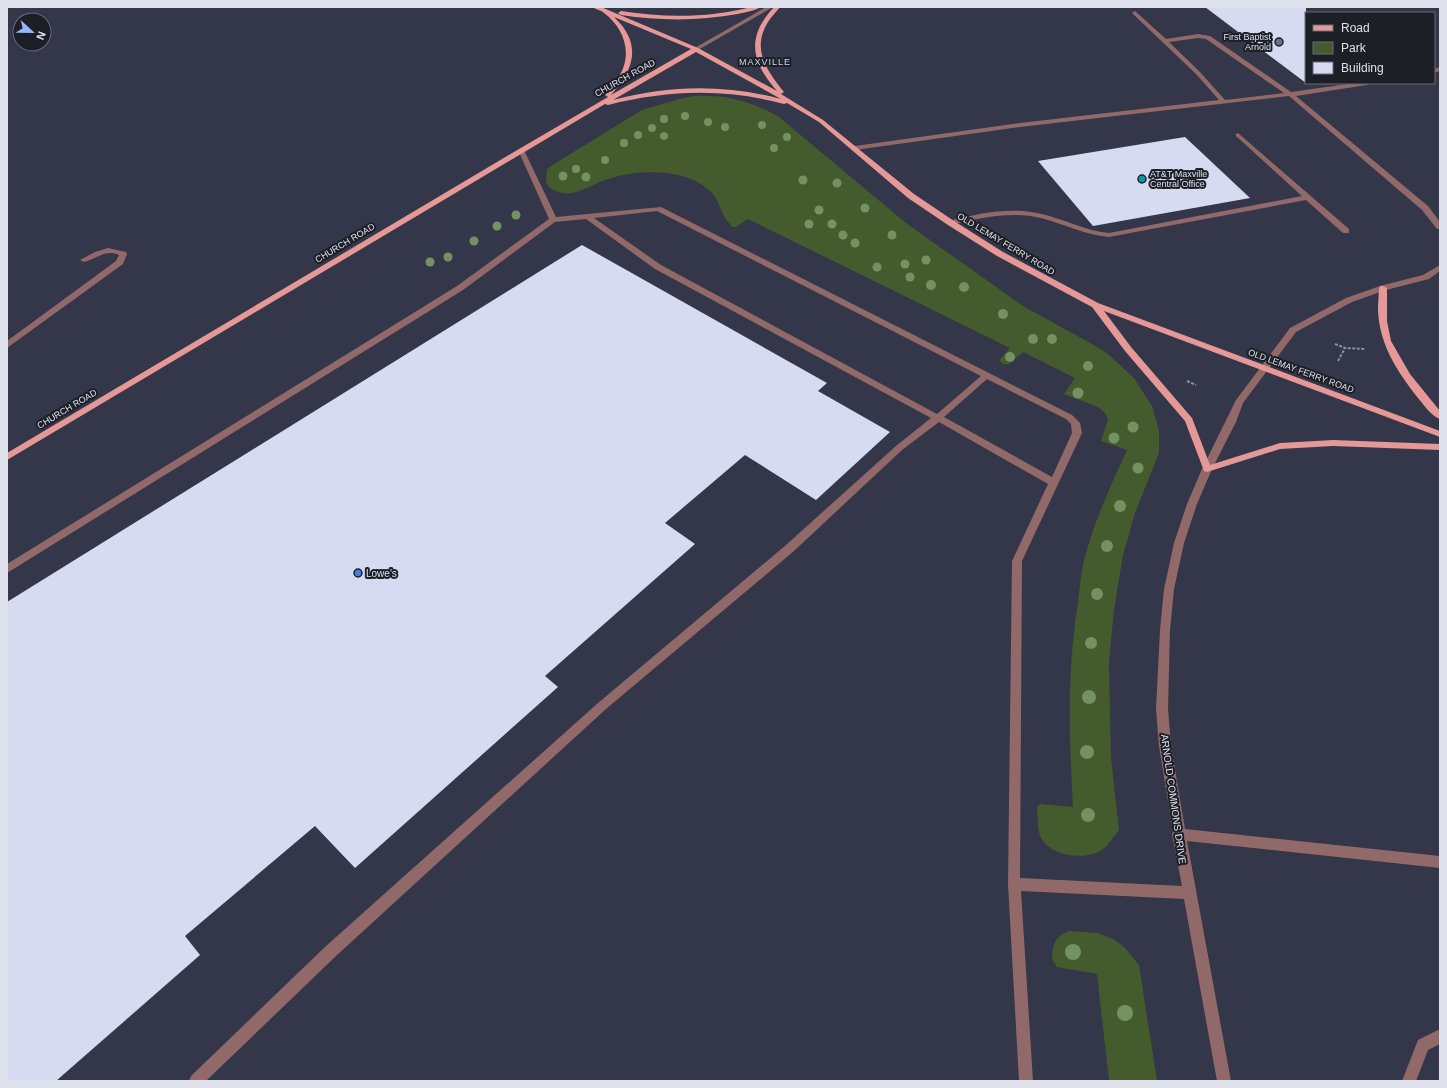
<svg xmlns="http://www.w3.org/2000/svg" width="1447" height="1088" font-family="Arial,sans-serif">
<rect width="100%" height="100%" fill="#343649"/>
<g fill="#445b2d">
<path d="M694 96C724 94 753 101 779 117L906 223 1023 306 1092 344 1108 354 1134 378 1152 406 1159 431V453L1135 513 1123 555 1114 610 1109 662 1111 758 1119 830C1114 836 1109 845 1103 849 1087 861 1051 857 1041 838 1037 830 1038 816 1037 807L1040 804 1073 807C1069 738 1067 670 1078 602 1080 587 1081 571 1085 557 1095 519 1111 485 1127 450L1101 441 1108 419 1105 413 1098 407 1064 394 1075 378 1023 352 1009 364H1003L999 360 1010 348 748 219 736 227H732C729 223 725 218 723 214 719 206 718 198 710 191 686 168 638 169 608 179 588 185 569 203 549 187L546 182 547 169 554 164 642 110 679 99Z"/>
<path d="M1069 931 1098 933 1115 940 1125 948 1139 965 1157 1081H1109L1097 974 1057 967 1052 959C1053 944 1054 937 1069 931Z"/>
</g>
<g fill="#d7dbf2">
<path d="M1205 7H1306V83Z"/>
<path d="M1185 137 1250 198 1093 226 1038 161Z"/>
<path d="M582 245 827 383 818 391 890 432 816 500 745 455 665 523 695 544 545 676 558 687 355 868 315 826 185 936 200 955 56 1081H7V602Z"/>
</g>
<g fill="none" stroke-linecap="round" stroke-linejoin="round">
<g stroke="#8f91a1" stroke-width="2" stroke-dasharray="3 1.5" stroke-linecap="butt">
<path d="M1335 344 1345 348 1365 349"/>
<path d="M1338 361 1345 348"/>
<path d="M1187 381 1196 385"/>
</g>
<g fill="#906968" fill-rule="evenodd">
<path d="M766 7H773L698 50 693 49Z"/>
<path d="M1135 11 1166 39 1198 34 1210 36 1291 92 1355 83H1370L1367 85 1296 96 1428 206 1440 222V229H1437L1422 210 1289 96 1020 127 855 150 852 148 855 146 1020 123 1219 100 1196 74 1133 14 1132 13ZM1198 38 1206 39 1284 93 1225 100 1200 72 1169 42Z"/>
<path d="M1440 67V71L1434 73V69Z"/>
<path d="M1238 133 1349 229V233H1343L1306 200 1109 237C1085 235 1064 224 1041 218 1011 211 981 218 951 225L947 223 948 221C982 213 1012 206 1046 215 1068 221 1087 231 1109 233L1302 196 1236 136V134Z"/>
<path d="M521 148 524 150 556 217 661 207 1072 415 1080 423 1082 433 1022 561 1020 878 1182 886 1172 834 1173 832 1159 746 1156 709 1160 630 1164 589 1174 543 1187 504 1202 469 1236 400 1290 328 1346 298 1380 286 1423 275 1440 265V271L1429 279 1386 290 1352 302 1296 332 1243 403 1236 422 1212 469 1197 504 1184 543 1174 589 1170 630 1168 709 1171 746 1185 829 1440 856V868L1187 841 1231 1081H1217L1184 899 1021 891 1033 1081H1019L1008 884 1012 561 1048 484 939 422 902 450 794 551 606 709 336 956 206 1081H189L191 1076 326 946 598 703 786 545 896 446 931 418 655 269 586 219 555 222 463 290 7 573V564L457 286 549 219 518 150ZM657 211 981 376 937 414 661 265 594 218ZM987 379 1066 419 1071 424 1072 433 1052 477 944 417Z"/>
<path d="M108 248 126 252 127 254 123 264 7 348V341L116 261 119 255C106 249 96 259 84 262L80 260 95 252Z"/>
<path d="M1440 1029V1044L1428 1050 1416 1081H1402L1418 1040Z"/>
</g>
<g fill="#e59896" fill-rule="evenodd">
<path d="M593 7H601L698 48 777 91C751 62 746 37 774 7H780C777 11 773 15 770 19 750 48 766 69 784 92L781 94 823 120 914 194 954 221 1003 252 1098 303 1440 431V437L1104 311 1131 347 1192 418 1210 465 1280 443 1333 440 1440 444V450L1333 446 1280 449 1207 472 1204 471 1185 421 1125 351 1092 307 997 256 948 225 908 198 819 122 787 103 784 104C723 88 669 90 608 105L605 104 7 460V453L519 149 608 97 605 95C610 88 616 83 620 75 633 52 623 27 604 13 601 10 596 10 593 7ZM614 17 691 49 611 95C635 69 642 43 614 17ZM696 52 781 99C726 84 668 85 613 100Z"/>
<path d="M751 7H761C755 11 745 12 738 14 699 21 660 21 621 15L618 13 621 11C665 18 708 18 751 7Z"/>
<path d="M1380 286H1383L1387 288V321L1391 341 1410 374 1440 411V419C1432 417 1424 405 1418 398 1396 370 1377 341 1378 304 1379 299 1378 291 1380 286Z"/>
</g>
</g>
<g fill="#749163">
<circle cx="685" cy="116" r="4"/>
<circle cx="664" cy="119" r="4"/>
<circle cx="708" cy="122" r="4"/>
<circle cx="762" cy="125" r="4"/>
<circle cx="725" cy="127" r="4"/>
<circle cx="652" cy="128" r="4"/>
<circle cx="638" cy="135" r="4"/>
<circle cx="664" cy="136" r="4"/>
<circle cx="787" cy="137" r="4"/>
<circle cx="624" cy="143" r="4"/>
<circle cx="774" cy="148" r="4"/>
<circle cx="605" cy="160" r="4"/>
<circle cx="576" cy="169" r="4"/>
<circle cx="563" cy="176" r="4.5"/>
<circle cx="586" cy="177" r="4.5"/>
<circle cx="803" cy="180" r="4.5"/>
<circle cx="837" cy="183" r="4.5"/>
<circle cx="865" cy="208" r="4.5"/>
<circle cx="819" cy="210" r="4.5"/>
<circle cx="516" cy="215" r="4.5"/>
<circle cx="809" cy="224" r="4.5"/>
<circle cx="832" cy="224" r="4.5"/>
<circle cx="497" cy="226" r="4.5"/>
<circle cx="843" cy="235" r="4.5"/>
<circle cx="892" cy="235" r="4.5"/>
<circle cx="474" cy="241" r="4.5"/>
<circle cx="855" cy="243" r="4.5"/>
<circle cx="448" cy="257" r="4.5"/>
<circle cx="926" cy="260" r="4.5"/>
<circle cx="430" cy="262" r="4.5"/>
<circle cx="905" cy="264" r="4.5"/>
<circle cx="877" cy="267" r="4.5"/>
<circle cx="910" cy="277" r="4.5"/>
<circle cx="931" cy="285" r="5"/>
<circle cx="964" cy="287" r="5"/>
<circle cx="1003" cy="314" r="5"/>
<circle cx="1033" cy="339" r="5"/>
<circle cx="1052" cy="339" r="5"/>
<circle cx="1010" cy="357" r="5"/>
<circle cx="1088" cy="366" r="5"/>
<circle cx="1078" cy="393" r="5.5"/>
<circle cx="1133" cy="427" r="5.5"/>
<circle cx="1114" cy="438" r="5.5"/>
<circle cx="1138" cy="468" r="5.5"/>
<circle cx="1120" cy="506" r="6"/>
<circle cx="1107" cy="546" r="6"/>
<circle cx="1097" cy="594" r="6"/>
<circle cx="1091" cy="643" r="6"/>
<circle cx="1089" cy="697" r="7"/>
<circle cx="1087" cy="752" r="7"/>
<circle cx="1088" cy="815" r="7"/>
<circle cx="1073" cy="952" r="8"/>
<circle cx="1125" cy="1013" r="8"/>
</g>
<circle fill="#6b7280" stroke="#1d1f27" stroke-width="1.5" cx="1279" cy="42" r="4"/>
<circle fill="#0f9aa8" stroke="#1d1f27" stroke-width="1.5" cx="1142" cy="179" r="4"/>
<circle fill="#3f7fe0" stroke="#1d1f27" stroke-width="1.5" cx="358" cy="573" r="4"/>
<g text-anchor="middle" stroke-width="4" stroke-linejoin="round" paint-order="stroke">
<g font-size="9" fill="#dee0ec" stroke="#1d1f27" text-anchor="end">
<text x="1271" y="40">First Baptist<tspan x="1271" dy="10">Arnold</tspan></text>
<text x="1150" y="177" text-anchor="start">AT&amp;T Maxville<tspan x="1150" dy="10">Central Office</tspan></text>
</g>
<g font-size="9" letter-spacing="1" fill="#ccd8f4" stroke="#1d1f27">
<text x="765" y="65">MAXVILLE</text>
</g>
<g font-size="9" fill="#dee0ec" stroke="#1d1f27">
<text transform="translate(625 78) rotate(-29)" y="3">CHURCH ROAD</text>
<text transform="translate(345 243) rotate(-31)" y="3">CHURCH ROAD</text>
<text transform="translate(1006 244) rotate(31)" y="3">OLD LEMAY FERRY ROAD</text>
<text transform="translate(1301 371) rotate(20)" y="3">OLD LEMAY FERRY ROAD</text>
<text transform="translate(67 409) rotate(-31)" y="3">CHURCH ROAD</text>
</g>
<g font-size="10" fill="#dee0ec" stroke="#1d1f27" text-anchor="start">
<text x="366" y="577">Lowe's</text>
</g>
<g font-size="10" fill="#dee0ec" stroke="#1d1f27">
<text transform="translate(1174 799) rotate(82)" y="4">ARNOLD COMMONS DRIVE</text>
</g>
</g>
<rect width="1447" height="1088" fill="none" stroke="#dee0ec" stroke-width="16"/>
<rect x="1305" y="12" width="130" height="72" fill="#1d1f27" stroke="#6a6c76"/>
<rect x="1313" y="25" width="20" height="6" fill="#e59896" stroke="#6a6c76"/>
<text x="1341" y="32" font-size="12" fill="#dee0ec">Road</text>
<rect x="1313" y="42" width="20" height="12" fill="#445b2d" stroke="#6a6c76"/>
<text x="1341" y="52" font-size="12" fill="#dee0ec">Park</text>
<rect x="1313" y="62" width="20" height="12" fill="#d7dbf2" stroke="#6a6c76"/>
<text x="1341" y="72" font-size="12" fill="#dee0ec">Building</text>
<g transform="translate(32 32) rotate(112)"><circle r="19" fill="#1d1f27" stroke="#6a6c76"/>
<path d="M0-3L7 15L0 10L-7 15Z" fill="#97b6fd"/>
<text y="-6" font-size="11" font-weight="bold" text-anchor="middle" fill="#dee0ec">N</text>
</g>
</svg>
